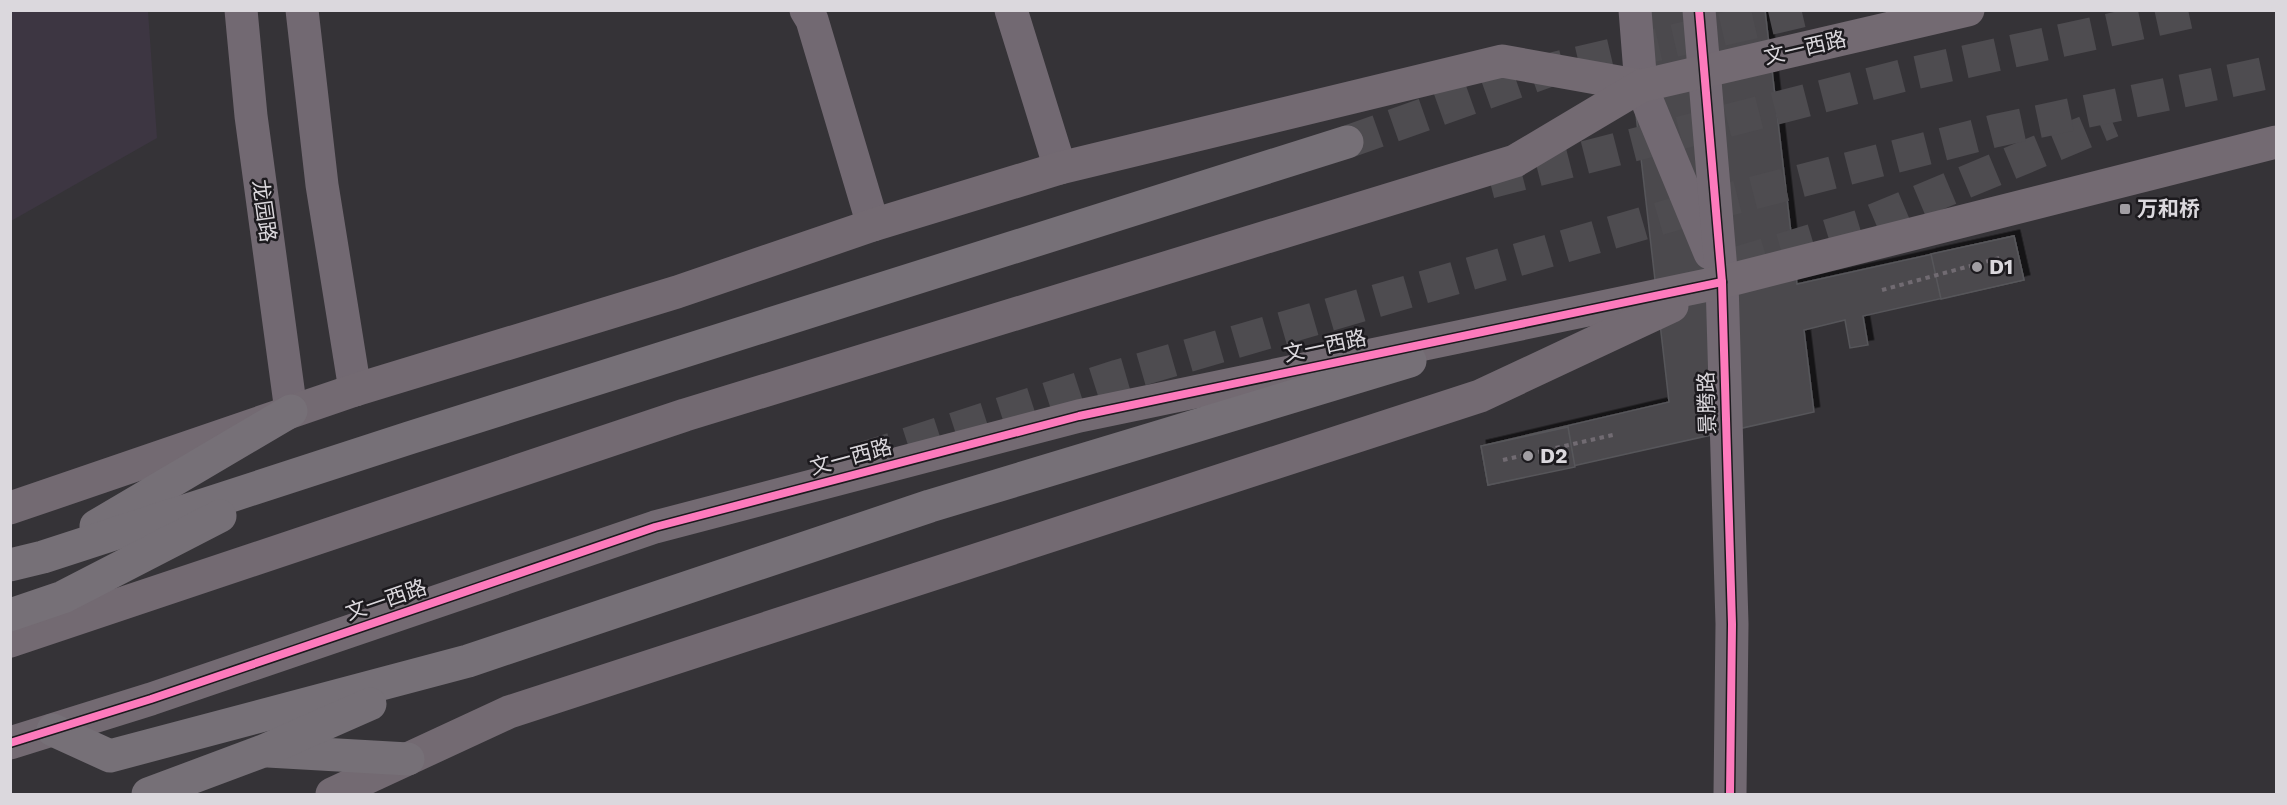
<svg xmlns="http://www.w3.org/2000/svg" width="2287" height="805" font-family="'Work Sans','Noto Sans SC',sans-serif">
<defs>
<filter id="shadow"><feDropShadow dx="5.5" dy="-5.5" stdDeviation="0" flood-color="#0009"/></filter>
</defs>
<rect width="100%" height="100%" fill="#353337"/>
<path fill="#3d3642" d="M11 10 148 11 157 138 11 221Z"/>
<g fill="#4b4a4e" stroke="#57565a" stroke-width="1.5" filter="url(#shadow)">
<path d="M1624 10H1765L1797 284 2014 236 2024 280 1863 316 1868 345 1850 348 1845 320 1804 330 1814 412 1488 485 1481 446 1669 402Z"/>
<path d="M2014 236 2024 280 1941 299 1931 254Z"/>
<path d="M1568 427 1575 467 1488 485 1481 446Z"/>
</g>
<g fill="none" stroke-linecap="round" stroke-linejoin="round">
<g stroke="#4e4c50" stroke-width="33" stroke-dasharray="33 16" stroke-linecap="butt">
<path d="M1347 142 1556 68 1806 10"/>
<path d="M1490 182 1905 75 2200 10"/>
<path d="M1734 264 1860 226 2112 121"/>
<path d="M861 459 1118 376 1703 206 1994 131 2276 71"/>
</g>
<g stroke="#716b72" stroke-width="4" stroke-dasharray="4.5 4.5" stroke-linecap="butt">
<path d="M1882 290 2003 257"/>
<path d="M1503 460 1617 434"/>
</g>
<g stroke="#726972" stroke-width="33">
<path d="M241 10 251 116 291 411"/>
<path d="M302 10 322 185 355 390"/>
<path d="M806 10 812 20 873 225"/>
<path d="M1011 10 1060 168"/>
<path d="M1635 10 1641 86 1710 253"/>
<path d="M1699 10 1722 282 1732 624 1730 794"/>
</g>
<g stroke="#736a72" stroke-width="33">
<path d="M10 508 355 390 677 292 873 225 1060 168 1502 61 1641 86"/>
<path d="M10 641 685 415 1515 161 1641 86 1968 10"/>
<path d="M10 743 151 699 655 527 1079 416 1722 282 2276 142"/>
<path d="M332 794 509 712 1480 396 1672 306"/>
</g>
<g stroke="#767077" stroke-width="33">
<path d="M96 526 291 411"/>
<path d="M10 565 43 557 409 438 1347 142"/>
<path d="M10 615 63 597 220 516"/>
<path d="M53 730 110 756 468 661 930 506 1410 361"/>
<path d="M268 751 408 759"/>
<path d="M148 794 263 751 370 704"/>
</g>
<g stroke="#1c1a1e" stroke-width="11">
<g id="cycleway">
<path d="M1699 10 1722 282 1732 624 1730 794"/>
<path d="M10 743 151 699 655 527 1079 416 1722 282"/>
</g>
</g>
<use href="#cycleway" stroke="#fd7abc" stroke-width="8"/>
</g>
<g fill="#a19ea3" stroke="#1c1a1e" stroke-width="2">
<rect x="2119" y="203" width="12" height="12" rx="3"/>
<circle cx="1977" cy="267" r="6"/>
<circle cx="1528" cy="456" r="6"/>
</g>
<g text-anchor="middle" stroke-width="5" stroke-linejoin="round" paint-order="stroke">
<g font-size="21" fill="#dbd8dd" stroke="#1c1a1e">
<text transform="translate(1805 48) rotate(-13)" y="7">文一西路</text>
<text transform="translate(264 211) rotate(82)" y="7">龙园路</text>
<text transform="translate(1325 346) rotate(-12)" y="7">文一西路</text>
<text transform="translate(1707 403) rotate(-92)" y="7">景腾路</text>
<text transform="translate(851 457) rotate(-15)" y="7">文一西路</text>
<text transform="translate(386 600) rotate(-19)" y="7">文一西路</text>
</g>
<g font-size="21" font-weight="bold" fill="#dbd8dd" stroke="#1c1a1e" text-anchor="start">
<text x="2137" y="216">万和桥</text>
<text x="1989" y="274">D1</text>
<text x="1540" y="463">D2</text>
</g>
</g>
<rect width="2287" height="805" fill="none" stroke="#dbd8dd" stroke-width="24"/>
</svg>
